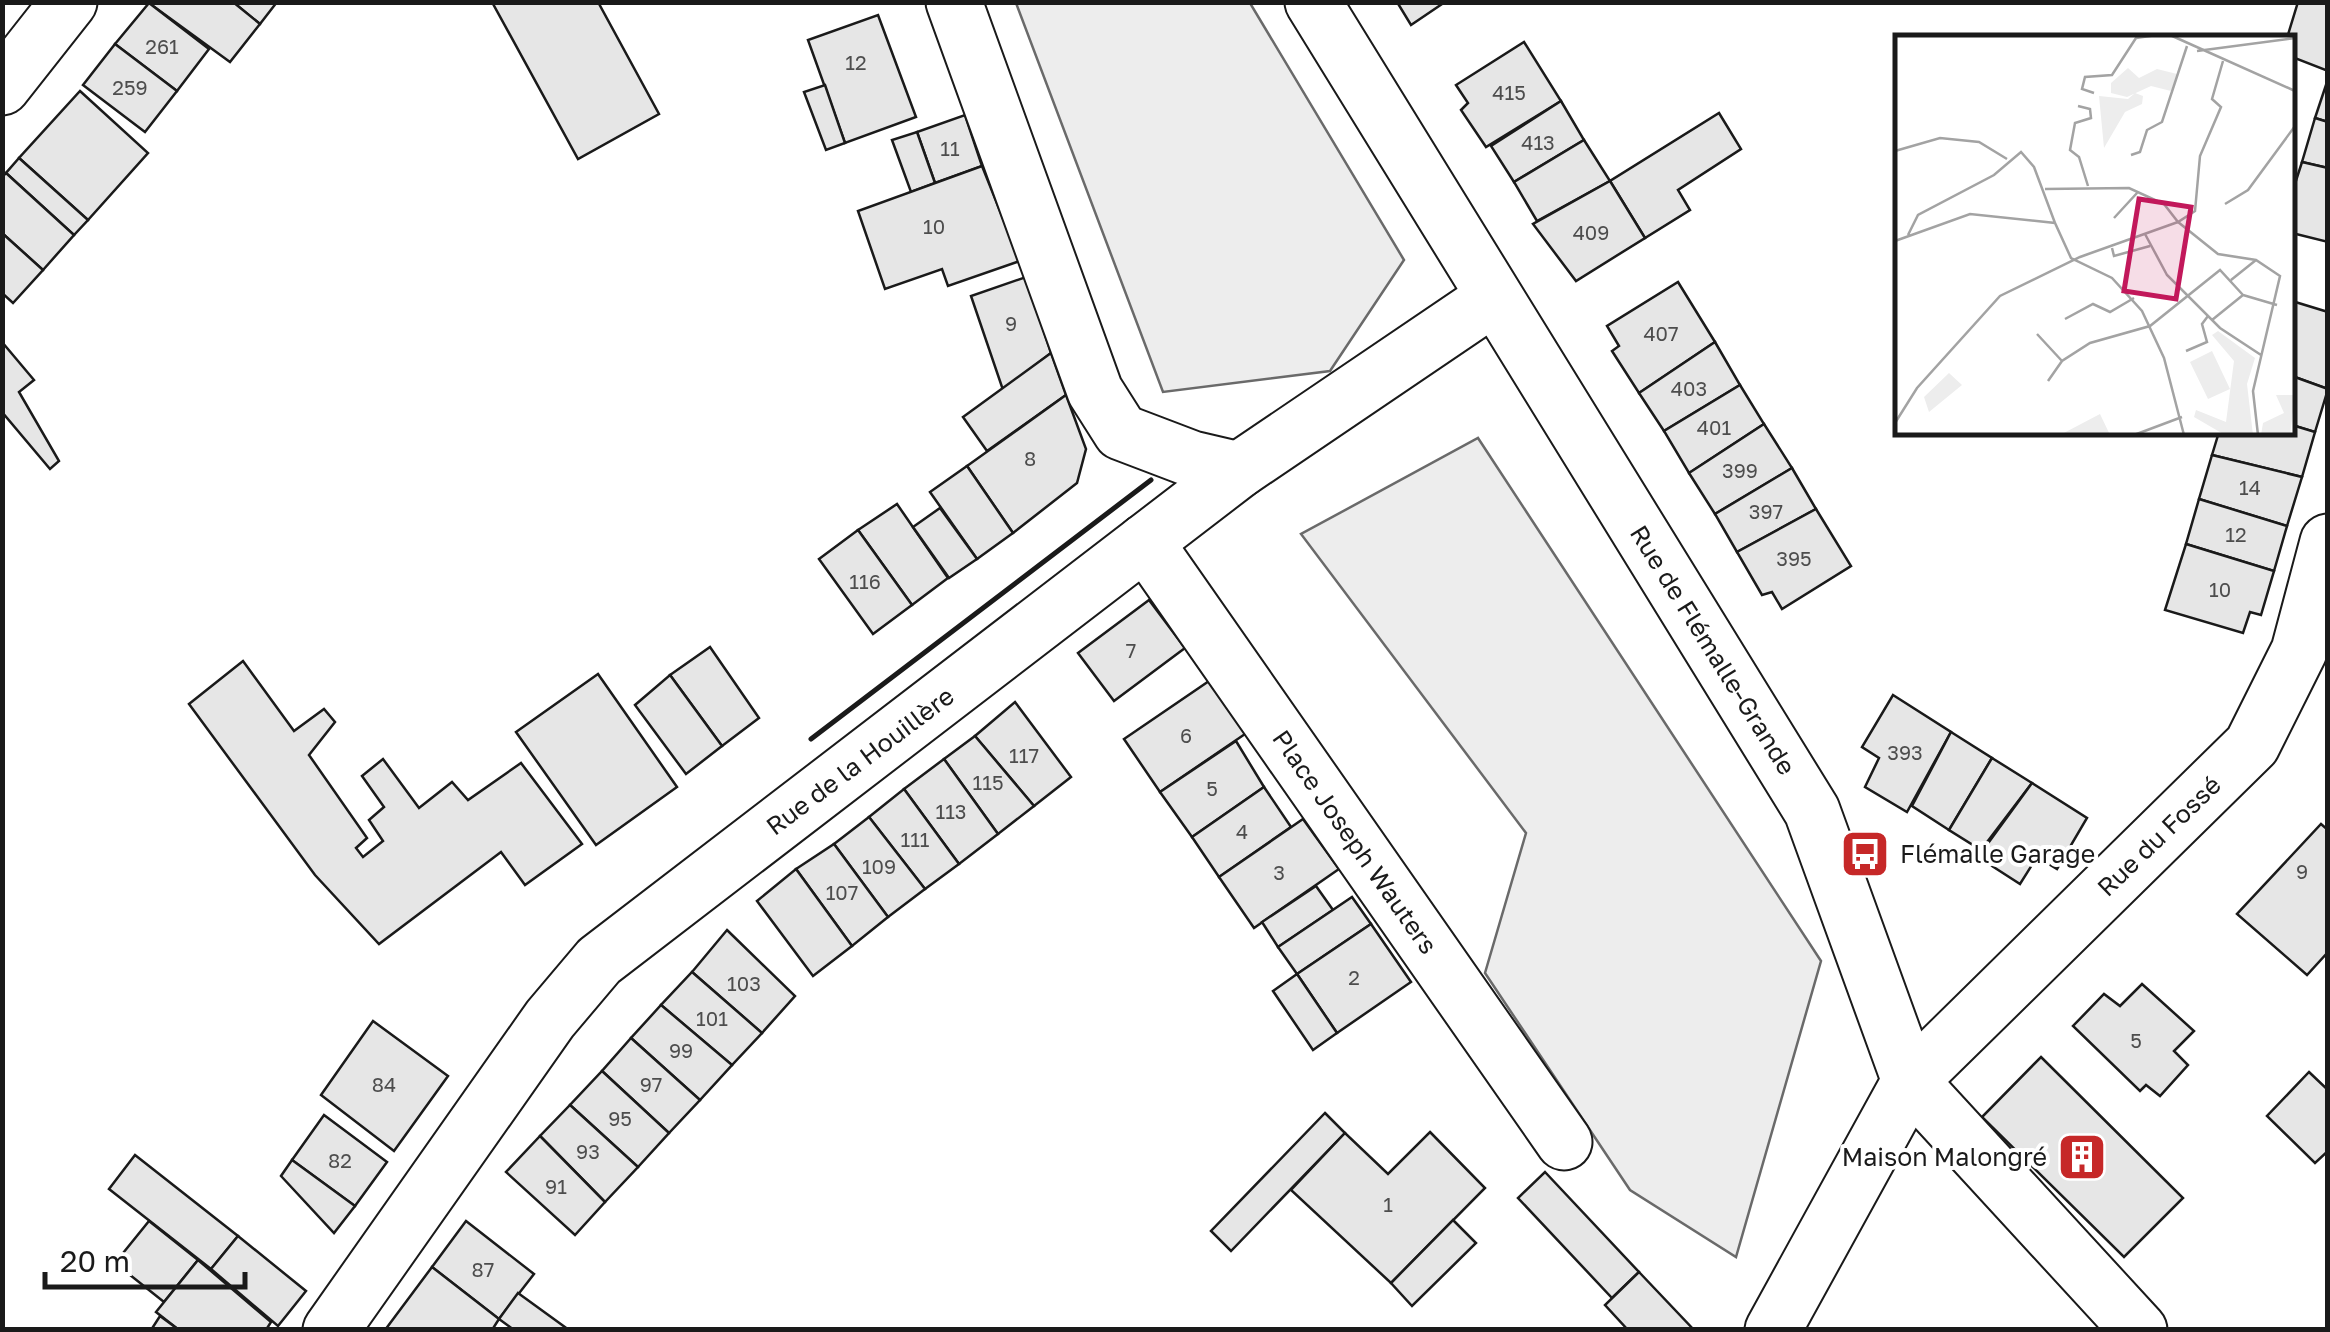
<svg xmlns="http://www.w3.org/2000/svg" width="2330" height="1332" font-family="'Golos Text',sans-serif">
<rect width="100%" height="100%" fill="#fff"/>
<g fill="#ededed" stroke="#6a6a6a" stroke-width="2.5">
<path d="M1016 3H1250L1404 260 1330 371 1163 392Z"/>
<path d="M1478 438 1821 961 1736 1257 1630 1190 1485 973 1526 833 1301 534Z"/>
</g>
<g fill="#e6e6e6" stroke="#1a1a1a" stroke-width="2.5">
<path d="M233 2H277L260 24Z"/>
<path d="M233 2 260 24 230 62 149 3Z"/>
<path d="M492 2H598L659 114 578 159Z"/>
<path d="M1397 2H1445L1411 25Z"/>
<path d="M2298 2H2328V71L2292 57V38H2287Z"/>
<path d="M149 3 209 49 177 91 115 44Z"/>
<path d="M878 15 916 117 845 143 808 40Z"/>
<path d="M1524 42 1561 101 1486 147 1461 110 1468 103 1456 85Z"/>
<path d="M115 44 177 91 145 132 83 85Z"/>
<path d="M2328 79V122L2315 118Z"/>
<path d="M825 85 845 143 826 150 804 92Z"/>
<path d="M80 91 148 153 88 220 19 158Z"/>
<path d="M1561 101 1584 140 1514 182 1491 146Z"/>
<path d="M1719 113 1741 149 1678 190 1690 210 1645 238 1610 181Z"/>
<path d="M965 115 982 166 935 183 917 132Z"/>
<path d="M2315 118 2328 122V168L2302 162Z"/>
<path d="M917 132 935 183 911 192 892 140Z"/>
<path d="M1584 140 1610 181 1537 221 1514 182Z"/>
<path d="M19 158 88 220 74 235 6 173Z"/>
<path d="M2302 162 2328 168V242L2292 233V193Z"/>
<path d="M982 166 1020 261 948 286 942 269 885 289 858 211Z"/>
<path d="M6 173 74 235 43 270 2 233V177Z"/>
<path d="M1610 181 1645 238 1576 281 1533 224Z"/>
<path d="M2 233 43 270 13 303 2 293Z"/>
<path d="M1026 277 1051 353 1003 390 971 296Z"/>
<path d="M1678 282 1715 342 1639 393 1612 351 1619 346 1607 326Z"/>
<path d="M2292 301 2328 312V389L2292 376Z"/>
<path d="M2 342 34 380 19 392 59 461 50 469 2 412Z"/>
<path d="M1715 342 1740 385 1664 431 1639 393Z"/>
<path d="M1051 353 1066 395 987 451 963 417Z"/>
<path d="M2292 376 2328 389 2315 432 2292 425Z"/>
<path d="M1740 385 1764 424 1689 473 1664 431Z"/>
<path d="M1066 395 1086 449 1077 483 1013 533 967 466Z"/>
<path d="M1764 424 1792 468 1715 514 1689 473Z"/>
<path d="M2292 425 2315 432 2302 477 2212 455 2219 432H2292Z"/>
<path d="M2212 455 2302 477 2287 526 2199 499Z"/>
<path d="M967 466 1013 533 977 559 930 492Z"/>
<path d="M1792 468 1816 509 1737 552 1715 514Z"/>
<path d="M2199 499 2287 526 2274 571 2186 544Z"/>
<path d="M897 504 948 578 912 605 858 530Z"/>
<path d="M940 508 977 559 949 578 913 527Z"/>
<path d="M1816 509 1851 566 1782 609 1772 592 1762 595 1737 552Z"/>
<path d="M858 530 912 605 873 634 819 559Z"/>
<path d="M2186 544 2274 571 2261 615 2250 612 2243 633 2165 610Z"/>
<path d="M1149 600 1185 648 1114 701 1078 653Z"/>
<path d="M710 647 759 718 722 746 670 675Z"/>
<path d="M243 661 294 731 324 709 335 722 309 755 367 838 356 848 363 857 383 841 369 820 384 807 362 776 383 759 419 808 452 782 468 800 521 763 582 844 525 885 501 852 379 944 315 875 189 704Z"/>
<path d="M598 674 677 787 596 845 516 732Z"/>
<path d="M670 675 722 746 686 774 635 705Z"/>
<path d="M1212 679 1248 732 1160 792 1124 739Z"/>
<path d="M1893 695 1951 732 1907 812 1865 787 1879 758 1862 747Z"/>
<path d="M1015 702 1071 777 1034 806 975 736Z"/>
<path d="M1951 732 1992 758 1949 830 1912 806Z"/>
<path d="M975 736 1034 806 998 834 944 759Z"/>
<path d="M1236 741 1264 787 1192 837 1160 792Z"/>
<path d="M1992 758 2032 783 1981 850 1949 830Z"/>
<path d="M944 759 998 834 959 864 904 789Z"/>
<path d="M2032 783 2087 818 2057 869 2037 857 2020 884 1978 857Z"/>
<path d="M1264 787 1291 827 1219 877 1192 837Z"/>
<path d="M904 789 959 864 925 889 869 817Z"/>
<path d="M869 817 925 889 888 917 834 844Z"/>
<path d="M1303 819 1339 869 1254 928 1219 877Z"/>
<path d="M2321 824 2328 830V952L2307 975 2237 914Z"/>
<path d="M834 844 888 917 852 946 796 869Z"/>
<path d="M796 869 852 946 813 976 757 901Z"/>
<path d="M1316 886 1333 910 1278 947 1262 922Z"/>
<path d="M1352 897 1371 924 1297 974 1278 947Z"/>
<path d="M1371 924 1411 982 1337 1033 1297 974Z"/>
<path d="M727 930 795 996 762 1033 692 972Z"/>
<path d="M692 972 762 1033 732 1065 661 1005Z"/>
<path d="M1297 974 1337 1033 1313 1050 1273 991Z"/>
<path d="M2142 984 2194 1031 2174 1051 2188 1065 2160 1096 2146 1085 2140 1091 2073 1026 2104 994 2120 1006Z"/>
<path d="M661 1005 732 1065 700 1100 631 1038Z"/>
<path d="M373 1021 448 1076 394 1151 321 1095Z"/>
<path d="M631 1038 700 1100 669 1133 602 1071Z"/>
<path d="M2041 1057 2183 1198 2124 1257 1982 1117Z"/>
<path d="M602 1071 669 1133 638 1167 570 1105Z"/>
<path d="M2309 1072 2328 1090V1151L2315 1163 2267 1116Z"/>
<path d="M570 1105 638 1167 605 1202 540 1136Z"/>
<path d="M1325 1113 1345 1133 1231 1251 1211 1231Z"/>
<path d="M324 1115 387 1162 355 1206 292 1160Z"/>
<path d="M1430 1132 1485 1188 1391 1283 1291 1190 1345 1133 1388 1174Z"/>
<path d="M540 1136 605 1202 575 1235 506 1172Z"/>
<path d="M135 1155 238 1236 211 1269 109 1189Z"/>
<path d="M292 1160 355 1206 334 1233 281 1176Z"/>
<path d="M1545 1172 1639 1272 1612 1298 1518 1198Z"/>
<path d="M1453 1220 1476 1243 1412 1306 1391 1283Z"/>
<path d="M149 1221 198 1260 164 1302 115 1263Z"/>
<path d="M466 1221 534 1274 499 1319 432 1267Z"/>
<path d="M238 1236 306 1291 278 1326 211 1269Z"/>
<path d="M198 1260 271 1322 266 1330H179L156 1312Z"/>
<path d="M432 1267 499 1319 492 1330H385Z"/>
<path d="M1639 1272 1694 1330H1628L1605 1305Z"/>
<path d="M518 1293 569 1330H514L499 1319Z"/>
<path d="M160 1316 179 1330H151Z"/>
</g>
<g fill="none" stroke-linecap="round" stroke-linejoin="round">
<g stroke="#1a1a1a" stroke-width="59">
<g id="street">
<path d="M954 2 1095 391 1121 432 1192 459 1239 470"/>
<path d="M1145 542 1564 1142"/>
<path d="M331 1330 550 1019 599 961 1239 470 1493 298"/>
<path d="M2139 1330 1910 1081 2252 745 2299 651 2328 542"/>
</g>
</g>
<g stroke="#1a1a1a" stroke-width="59">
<g id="secondary">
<path d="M1313 2 1812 811 1910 1081 1773 1330"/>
<path d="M2 87 69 2"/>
</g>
</g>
<use href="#street" stroke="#fff" stroke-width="55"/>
<use href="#secondary" stroke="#fff" stroke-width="55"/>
<path stroke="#1a1a1a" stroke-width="5" d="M811 739 1151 480"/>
</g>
<defs>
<g id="bus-square" transform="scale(2.5)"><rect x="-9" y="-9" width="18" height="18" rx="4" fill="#c62828" stroke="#fff"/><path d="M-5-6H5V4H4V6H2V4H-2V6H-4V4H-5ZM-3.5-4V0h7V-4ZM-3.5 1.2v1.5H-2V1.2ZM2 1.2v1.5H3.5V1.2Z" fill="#fff"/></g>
<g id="building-square" transform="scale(2.5)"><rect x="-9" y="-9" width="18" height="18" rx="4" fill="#c62828" stroke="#fff"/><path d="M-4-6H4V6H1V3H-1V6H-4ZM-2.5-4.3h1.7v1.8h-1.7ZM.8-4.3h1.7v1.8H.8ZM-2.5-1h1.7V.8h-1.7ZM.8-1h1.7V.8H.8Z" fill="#fff"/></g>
</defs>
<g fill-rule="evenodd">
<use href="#bus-square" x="1865" y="854"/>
<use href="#building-square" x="2082" y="1157"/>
</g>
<g text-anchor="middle" stroke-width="8" stroke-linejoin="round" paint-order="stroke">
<g font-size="20" fill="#4d4d4d">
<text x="162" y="54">261</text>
<text x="856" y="70">12</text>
<text x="130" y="95">259</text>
<text x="1509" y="100">415</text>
<text x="1538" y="150">413</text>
<text x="950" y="156">11</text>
<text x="934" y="234">10</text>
<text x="1591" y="240">409</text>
<text x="1011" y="331">9</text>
<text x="1661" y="341">407</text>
<text x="1689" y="396">403</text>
<text x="1714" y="435">401</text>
<text x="1030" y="466">8</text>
<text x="1740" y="478">399</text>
<text x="2250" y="495">14</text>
<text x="1766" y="519">397</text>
<text x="2236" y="542">12</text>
<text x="1794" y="566">395</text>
<text x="865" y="589">116</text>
<text x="2220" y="597">10</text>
<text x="1131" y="658">7</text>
<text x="1186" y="743">6</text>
<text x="1905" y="760">393</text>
<text x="1024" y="763">117</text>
<text x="988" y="790">115</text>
<text x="1212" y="796">5</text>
<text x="951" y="819">113</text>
<text x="1242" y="839">4</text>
<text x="915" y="847">111</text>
<text x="879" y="874">109</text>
<text x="2302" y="879">9</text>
<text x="1279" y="880">3</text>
<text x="842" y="900">107</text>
<text x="1354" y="985">2</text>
<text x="744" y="991">103</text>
<text x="712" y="1026">101</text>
<text x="2136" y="1048">5</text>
<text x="681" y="1058">99</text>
<text x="384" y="1092">84</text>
<text x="651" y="1092">97</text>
<text x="620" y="1126">95</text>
<text x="588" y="1159">93</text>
<text x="340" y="1168">82</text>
<text x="556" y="1194">91</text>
<text x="1388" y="1212">1</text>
<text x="483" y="1277">87</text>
</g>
<g font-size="25" fill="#1a1a1a" stroke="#fff">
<text transform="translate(1713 650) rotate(58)" y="9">Rue de Flémalle-Grande</text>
<text transform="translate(860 761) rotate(-37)" y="9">Rue de la Houillère</text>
<text transform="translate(2159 836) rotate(-44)" y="9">Rue du Fossé</text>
<text transform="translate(1355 842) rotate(55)" y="9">Place Joseph Wauters</text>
</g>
<g font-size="25" fill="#1a1a1a" stroke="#fff" text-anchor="start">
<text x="1900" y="863">Flémalle Garage</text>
<text x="2047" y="1166" text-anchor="end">Maison Malongré</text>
</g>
</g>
<g transform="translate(1895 35)">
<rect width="400" height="400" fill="#fff"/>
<path d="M233 33 244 43 262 34 282 39 276 56 256 51 232 62 216 58V48ZM240 58 248 61 247 69 230 77 209 113 204 61 233 64ZM323 296 360 323 352 349 358 400H330L299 382 301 375 331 387 339 326 317 300ZM317 316 335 354 313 364 295 327ZM54 338 67 350 34 377 29 362ZM381 360H400L395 400H366L368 388 389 378ZM205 379 215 400H165Z" fill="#ededed"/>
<path fill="none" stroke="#a3a3a3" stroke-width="2.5" d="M275 0 400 56M302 16 400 3M199 58 187 54 190 42 217 40 241 3 262 0M183 71 195 74 196 83 180 88 175 115 184 122 193 151M0 116 45 103 84 107 112 124M236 120 245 117 252 95 267 87 292 11M150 154 234 153 269 169 283 187 300 176 305 121 326 72 317 64 328 26M330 169 353 155 400 91M219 183 242 158M250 199 272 240 325 293 366 320M13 200 23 180 99 140 126 117 139 132 160 188M0 206 75 179 160 188 176 223 217 243 247 276 269 323 289 400M217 213 219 221 255 211M336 245 361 225M348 260 382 270M170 284 198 269 215 277 239 263M317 285 348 260M142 299 167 326M291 316 312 307 307 289 313 281M153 346 167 326 195 308 255 291 325 235 348 260M0 388 22 353 105 261 185 222 283 187 323 219 361 225 385 241 358 356 363 400M239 400 287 382"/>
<path fill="#c2185b" fill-opacity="0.15" stroke="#c2185b" stroke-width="5" d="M244 164 296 172 281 264 229 256Z"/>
<rect width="400" height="400" fill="none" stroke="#1a1a1a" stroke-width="5"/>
</g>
<rect width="2330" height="1332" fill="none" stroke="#1a1a1a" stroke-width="10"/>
<path d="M45 1272v15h200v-15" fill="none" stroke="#1a1a1a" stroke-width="5"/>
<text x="60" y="1272" font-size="30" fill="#1a1a1a" stroke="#ffffff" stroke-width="8" paint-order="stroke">20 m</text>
</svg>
